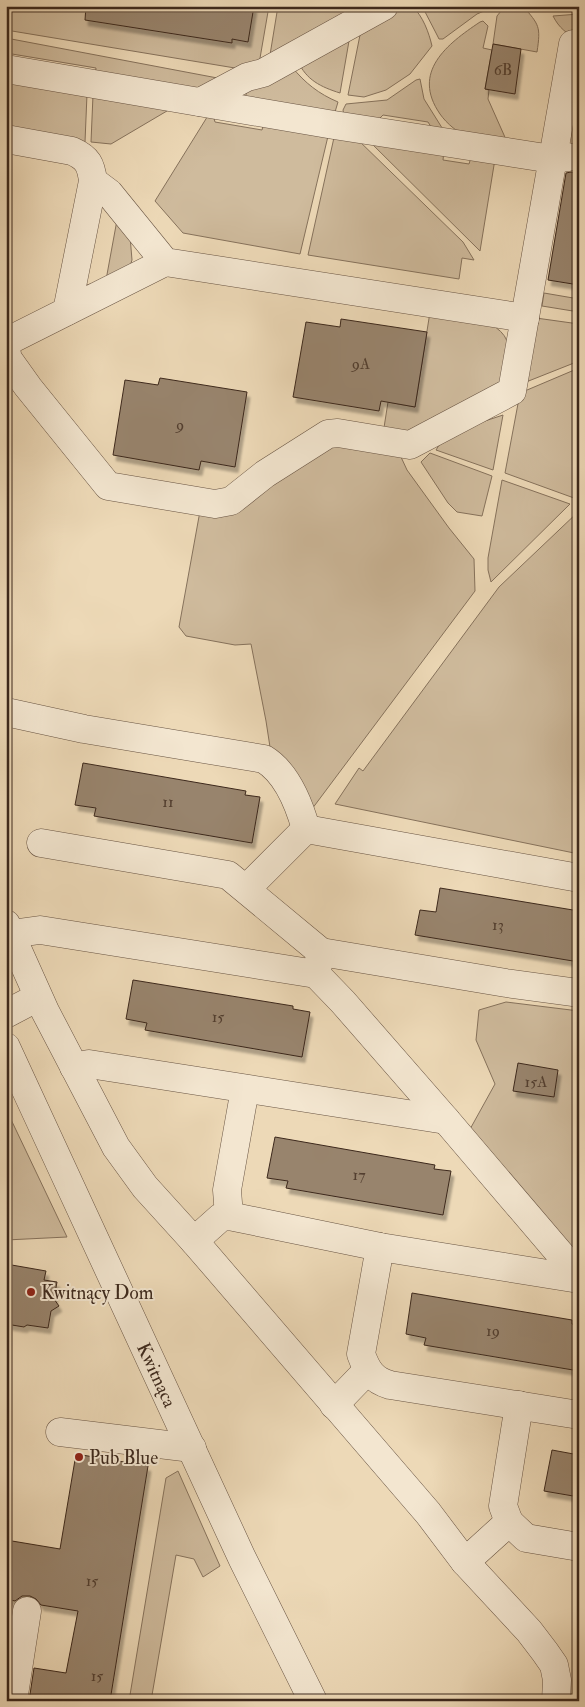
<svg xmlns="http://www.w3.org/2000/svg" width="585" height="1707" font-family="'IM FELL Double Pica',serif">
<defs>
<filter id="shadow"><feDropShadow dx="3" dy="5.5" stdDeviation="1" flood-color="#0004"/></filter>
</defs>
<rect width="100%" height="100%" fill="#edd9b7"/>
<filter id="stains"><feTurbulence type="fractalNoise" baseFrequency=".004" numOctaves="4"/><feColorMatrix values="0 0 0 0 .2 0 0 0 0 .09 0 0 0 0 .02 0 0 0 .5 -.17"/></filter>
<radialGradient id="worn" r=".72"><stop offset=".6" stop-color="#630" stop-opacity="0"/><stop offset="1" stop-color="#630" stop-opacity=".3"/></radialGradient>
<g fill="#cfbb9d" stroke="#86725c">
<path d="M6 6H269L259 64 247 70 6 30Z"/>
<path d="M278 6H370L269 61Z"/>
<path d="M408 6H412C423 16 429 33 432 46L410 74 386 90 364 97 348 95 361 30Z"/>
<path d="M422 6H496L477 14 443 39H439L437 35Z"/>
<path d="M513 6H523C539 25 541 26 537 52L493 44 497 16 501 11Z"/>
<path d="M579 14V40C567 34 559 28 553 16Z"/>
<path d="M483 21 488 26 483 48 492 50 485 89 489 90 488 99 508 144C496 142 481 141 469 137 458 133 447 124 440 114 411 72 447 44 480 22Z"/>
<path d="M6 38 228 80 201 93 95 76 96 68 6 53Z"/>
<path d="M349 41 340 93C321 87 306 80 298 61Z"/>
<path d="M292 67C305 83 319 94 338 102L335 112 245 98 247 91Z"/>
<path d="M420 79 424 99 444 131 433 130 428 122 383 115 378 120 344 116 343 110 346 104 387 100 416 80Z"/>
<path d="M6 81 87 94 85 142 6 128Z"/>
<path d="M93 95 172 108 111 144 91 142Z"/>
<path d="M209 114 213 115 215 122 262 130 264 122 329 132 300 254 183 233 155 201Z"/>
<path d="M335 133 355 137 463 242 474 260 462 258 459 279 308 255Z"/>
<path d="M367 139 444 151 443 160 469 164 472 154 495 159 480 251Z"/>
<path d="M117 220 130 236 132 260 129 269 89 292 83 286 106 280Z"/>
<path d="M544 293 579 299V312L542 306Z"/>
<path d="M430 312C456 316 510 316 509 353 509 364 506 374 504 385L410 437 383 434 388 402 415 407Z"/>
<path d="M536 318 579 324V361L521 384Z"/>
<path d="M579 368V493L574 498 505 473 520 393Z"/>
<path d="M503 415 493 470 436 450 446 434Z"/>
<path d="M329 441 401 457 407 470 449 528 474 559 475 591 312 809 272 760 266 721 251 644 235 645 186 636 179 627 200 511Z"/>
<path d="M430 453 492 476 482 516 457 512 448 503 421 462Z"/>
<path d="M502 480 570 504 491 582 488 570V558Z"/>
<path d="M579 511V854L335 804 359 768 363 771 499 587Z"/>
<path d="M506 1002 579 1011V1258L469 1131 495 1084 476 1040 479 1010Z"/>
<path d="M6 1109 67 1237 6 1240Z"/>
<path d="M178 1471 220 1566 203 1577 194 1559 176 1555 151 1701H129L166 1478Z"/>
</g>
<g fill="#98846d" stroke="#3c281c" filter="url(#shadow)">
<path d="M86 6H254L248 42 232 39V43L85 20Z"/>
<path d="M493 44 521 49 515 94 485 89Z"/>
<path d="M571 172 579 173V285L548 280 566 173Z"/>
<path d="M341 319 427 332 415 407 381 401 379 411 293 397 306 322 340 327Z"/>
<path d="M160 378 247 392 235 467 201 461 199 470 113 455 125 380 158 385Z"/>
<path d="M83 763 246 791 245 795 260 797 252 843 94 816 96 808 75 805Z"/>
<path d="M440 888 579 911V962L415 935 420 910 436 912Z"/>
<path d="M133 980 293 1006V1009L310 1012 302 1057 145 1030 147 1023 126 1019Z"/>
<path d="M518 1063 558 1070 554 1097 513 1091Z"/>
<path d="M275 1137 435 1165 434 1169 451 1171 443 1215 286 1188 288 1181 267 1178Z"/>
<path d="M6 1264 46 1271 44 1280 57 1282 54 1299 59 1306 51 1311 48 1328 27 1325 24 1327 6 1324Z"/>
<path d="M412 1293 572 1320V1324L579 1325V1371L424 1345 426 1338 406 1334Z"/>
<path d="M552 1450 579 1455V1497L544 1491Z"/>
<path d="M76 1454 148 1466 110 1701H29L34 1668 66 1673 78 1611 41 1605 36 1599 30 1596H22L15 1601 6 1599V1540L60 1549Z"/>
</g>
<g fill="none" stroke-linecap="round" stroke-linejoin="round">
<g stroke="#685443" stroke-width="29">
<g id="minor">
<path d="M6 69 334 125 552 159 568 157"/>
<path d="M200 102 247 77 263 73 384 6"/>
<path d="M6 139 72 151C88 158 91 165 93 181L109 193 165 262 525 318"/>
<path d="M67 311 93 181"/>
<path d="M6 342 165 262"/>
<path d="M6 350 8 359 28 387 108 486 215 504 231 501 265 474 328 434 338 433 410 445 512 391 573 44"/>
<path d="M6 712 84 729 264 759C287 773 299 804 306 829"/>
<path d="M41 843 228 875 321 952 506 983 579 993"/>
<path d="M246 889 306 829 579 878"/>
<path d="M6 924 45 1011 116 1147 145 1187 194 1241 428 1513 465 1562 529 1631 545 1652 554 1665 557 1680 556 1701"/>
<path d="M11 934 40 930 316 974"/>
<path d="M321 952 316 974 343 1002 446 1120 579 1276"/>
<path d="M6 1014 38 997"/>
<path id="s1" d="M6 1047 242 1558 313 1701"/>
<path d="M74 1067 89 1064 446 1120"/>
<path d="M229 1216 227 1190 245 1089"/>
<path d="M194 1241 221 1217 229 1216 380 1247 579 1279"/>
<path d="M380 1247 361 1354C367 1371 373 1380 390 1385L579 1415"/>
<path d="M334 1405 362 1376 369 1372"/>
<path d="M60 1432 192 1448"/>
<path d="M509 1522 503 1506 519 1405"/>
<path d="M465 1562 509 1522 526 1538 579 1547"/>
<path d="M13 1701 27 1611"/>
</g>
</g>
<use href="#minor" stroke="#f3e6d0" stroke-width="28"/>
</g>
<g fill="#8f2418" stroke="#f3e6d0" stroke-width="2">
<circle cx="31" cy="1292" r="5"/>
<circle cx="79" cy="1457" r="5"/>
</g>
<g text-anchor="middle" stroke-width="4" stroke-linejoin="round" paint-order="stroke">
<g font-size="16" fill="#533f30">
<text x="503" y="75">6B</text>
<text x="361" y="369">9A</text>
<text x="180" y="430">9</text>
<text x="168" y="807">11</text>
<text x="498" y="930">13</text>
<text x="218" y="1022">15</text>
<text x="536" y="1087">15A</text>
<text x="359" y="1180">17</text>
<text x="493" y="1336">19</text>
<text x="92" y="1586">15</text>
<text x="97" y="1681">15</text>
</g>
<g font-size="19" fill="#3c281c" stroke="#f3e6d0" text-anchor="start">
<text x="41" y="1299">Kwitnący Dom</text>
<text x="89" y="1464">Pub Blue</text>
</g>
<g font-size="19" fill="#3c281c" stroke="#f3e6d0">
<text dy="7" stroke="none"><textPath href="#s1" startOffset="361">Kwitnąca</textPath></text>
</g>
</g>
<rect width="585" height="1707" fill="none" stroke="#edd9b7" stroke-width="25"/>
<rect x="8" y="8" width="570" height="1692" fill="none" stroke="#3c281c" stroke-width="2.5"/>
<rect x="12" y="12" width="560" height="1682" fill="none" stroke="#3c281c"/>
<rect width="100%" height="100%" filter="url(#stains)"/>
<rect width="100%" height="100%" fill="url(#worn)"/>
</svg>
